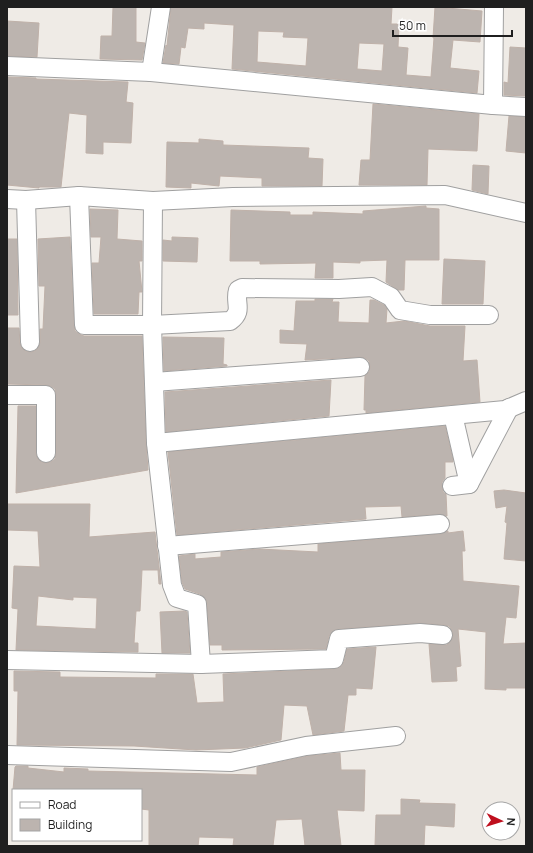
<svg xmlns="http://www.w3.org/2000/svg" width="533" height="853" font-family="Manrope,sans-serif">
<rect width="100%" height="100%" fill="#efebe6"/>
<g fill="#bcb4af" stroke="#bfb1a9" fill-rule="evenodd">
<path d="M113 7H136V42L145 43 142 60 100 59 101 36H112Z"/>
<path d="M171 7H392L391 24H399L398 47 408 48 406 75 431 77 434 38H433L435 7 482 11 480 42 453 40 450 68 479 71 477 93 232 69 234 25 204 23V29L188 28 185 48 181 47 179 64 163 63 166 45 167 46ZM258 31 284 32 283 37 308 38 306 66 257 62ZM359 43 384 44 382 71 357 69Z"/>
<path d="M7 21 39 23 37 57 7 56Z"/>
<path d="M510 47 526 48V96L504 95V82L508 83Z"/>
<path d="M7 77 36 78V79L128 82 126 102 133 103 131 143 103 142V154L86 153 87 115 69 113 61 187H39V188L7 185Z"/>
<path d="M373 104 479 114 477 151 428 149 427 185H359L361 160H370Z"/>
<path d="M509 116 526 117V153L506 151Z"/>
<path d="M199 139 223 141V145L309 148 308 158 323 159 322 186H262V178L220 176 219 186 191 183V188L166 187 167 142 199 143Z"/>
<path d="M473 165 489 166 488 194 472 190Z"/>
<path d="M426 206V208L439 209V260H405L404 290H398L386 282 387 260 360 261V263L333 262V278H315L316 263 260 264V261H230L231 210 290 212V215H313V212L363 214V211Z"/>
<path d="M90 209 118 210 117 239 142 241V261H139L142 292H139L138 314H94L92 263H99L101 237H91Z"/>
<path d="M70 237 74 325 75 331 79 334 84 336H142L146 443 148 470 16 493 18 406H36V453L37 458 41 462 46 463 51 462 55 459 56 453V395L55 389 51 386 46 385 7 384V328H19L20 343 21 347 25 351 31 352 35 351 39 347 40 342V329H43L45 286H39L38 239Z"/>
<path d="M172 237 198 238 197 262 163 261V240L172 241Z"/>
<path d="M7 239H17L18 315H7Z"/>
<path d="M444 259 485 261 483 304H442Z"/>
<path d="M315 299H333L332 302H339L338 322 369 323 370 300H374L384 305 387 309 386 323 404 321 430 326H465L463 361 477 360 480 402 366 413V410H364L365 376 369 372 370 367 369 361 365 358 359 357 305 360 307 344 280 343V330L294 331 296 301H315Z"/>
<path d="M163 337 224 338 223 364 227 365V366L164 371Z"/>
<path d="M331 380 329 416 166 432 165 392Z"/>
<path d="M445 426 453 460V462H445V478L442 482V487L443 492 446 494 447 516 439 514 402 517 401 506 365 507 366 519 177 535 168 452Z"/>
<path d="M504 490 526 493V561L504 559 507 523 505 522 507 506 496 508 494 491Z"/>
<path d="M7 504H90L89 537 155 532 161 584H159L158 570H142L140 611H136L134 643H138V652L16 650 18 609 12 608 14 566 40 567 38 531 7 530ZM38 596 73 600V597L97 598 96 629 36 626Z"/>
<path d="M448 531V533L463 531 465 551H462L463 581 519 586 516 618 506 617 503 644 526 643V688H506V690L485 689 486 632 458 629 461 666 456 667 457 681 432 682 429 644 447 645 451 641 453 636 452 630 449 626 444 625 419 623 338 629 333 631 329 636 326 649 222 650V645H210L207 603 205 598 200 594 185 589 182 582 179 556 195 554V559L221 557V552L259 549 318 552V544L441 534Z"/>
<path d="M184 611 187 612 190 653H162L160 612Z"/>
<path d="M376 647 372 689 356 688V695H348L344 731 313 735 307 706 284 705 281 740 245 748 196 750 134 746 17 745 18 691H14V671L60 672V677L156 678V674H193L197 703 224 702 223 674 334 669 340 667 344 662 347 649Z"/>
<path d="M340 753 341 770H365L364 811 337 810 341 846H305L302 819 276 820 273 846H233L234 838 199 837 198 846H149V810L141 809V790H13L15 767 16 766H28V768L64 772V768L88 769V771L257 775V767L308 756Z"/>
<path d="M401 799 420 800 419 803 455 804 454 827 425 825 424 846H375L376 815H401Z"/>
</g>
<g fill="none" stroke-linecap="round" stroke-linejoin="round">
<g stroke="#a0a0a0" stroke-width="20">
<g id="minor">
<path d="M7 66 151 72 493 105 494 7"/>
<path d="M151 72 161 7"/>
<path d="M493 105 526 107"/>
<path d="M79 196 84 325H152L230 321C244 311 234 303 238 290L242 288 339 289 372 287 391 297 400 310 430 315H489"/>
<path d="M7 199 26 200 79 196 153 201 233 197 445 195 526 213"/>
<path d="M26 200 30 342"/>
<path d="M153 201 152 325 156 443 172 585 177 598 197 604 201 664"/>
<path d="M154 382 360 367"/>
<path d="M7 395H46V453"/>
<path d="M453 415 469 484"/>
<path d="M156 443 505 410 526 401"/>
<path d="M452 486 469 484 509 408"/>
<path d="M167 546 440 524"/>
<path d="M7 660 201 664 334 659 339 639 420 633 443 635"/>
<path d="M7 755 231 762 306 746 396 736"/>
</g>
</g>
<use href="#minor" stroke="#fff" stroke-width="18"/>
</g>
<rect width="533" height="853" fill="none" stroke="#1f1f1f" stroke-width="16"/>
<rect x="12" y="789" width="130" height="52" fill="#ffffff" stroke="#a5a5a5"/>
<rect x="20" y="802" width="20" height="6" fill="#ffffff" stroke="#a5a5a5"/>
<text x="48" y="809" font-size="12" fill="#1f1f1f">Road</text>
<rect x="20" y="819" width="20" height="12" fill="#bcb4af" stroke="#a5a5a5"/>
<text x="48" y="829" font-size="12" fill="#1f1f1f">Building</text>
<g transform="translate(501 821) rotate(94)"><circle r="19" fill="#ffffff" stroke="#a5a5a5"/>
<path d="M0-3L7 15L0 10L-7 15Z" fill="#bf0f1e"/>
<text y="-6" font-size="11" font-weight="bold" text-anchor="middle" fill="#1f1f1f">N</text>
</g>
<path d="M393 30v6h119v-6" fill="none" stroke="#1f1f1f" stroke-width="2"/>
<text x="399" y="30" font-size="12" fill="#1f1f1f" stroke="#ffffff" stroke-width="3" paint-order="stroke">50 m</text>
</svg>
